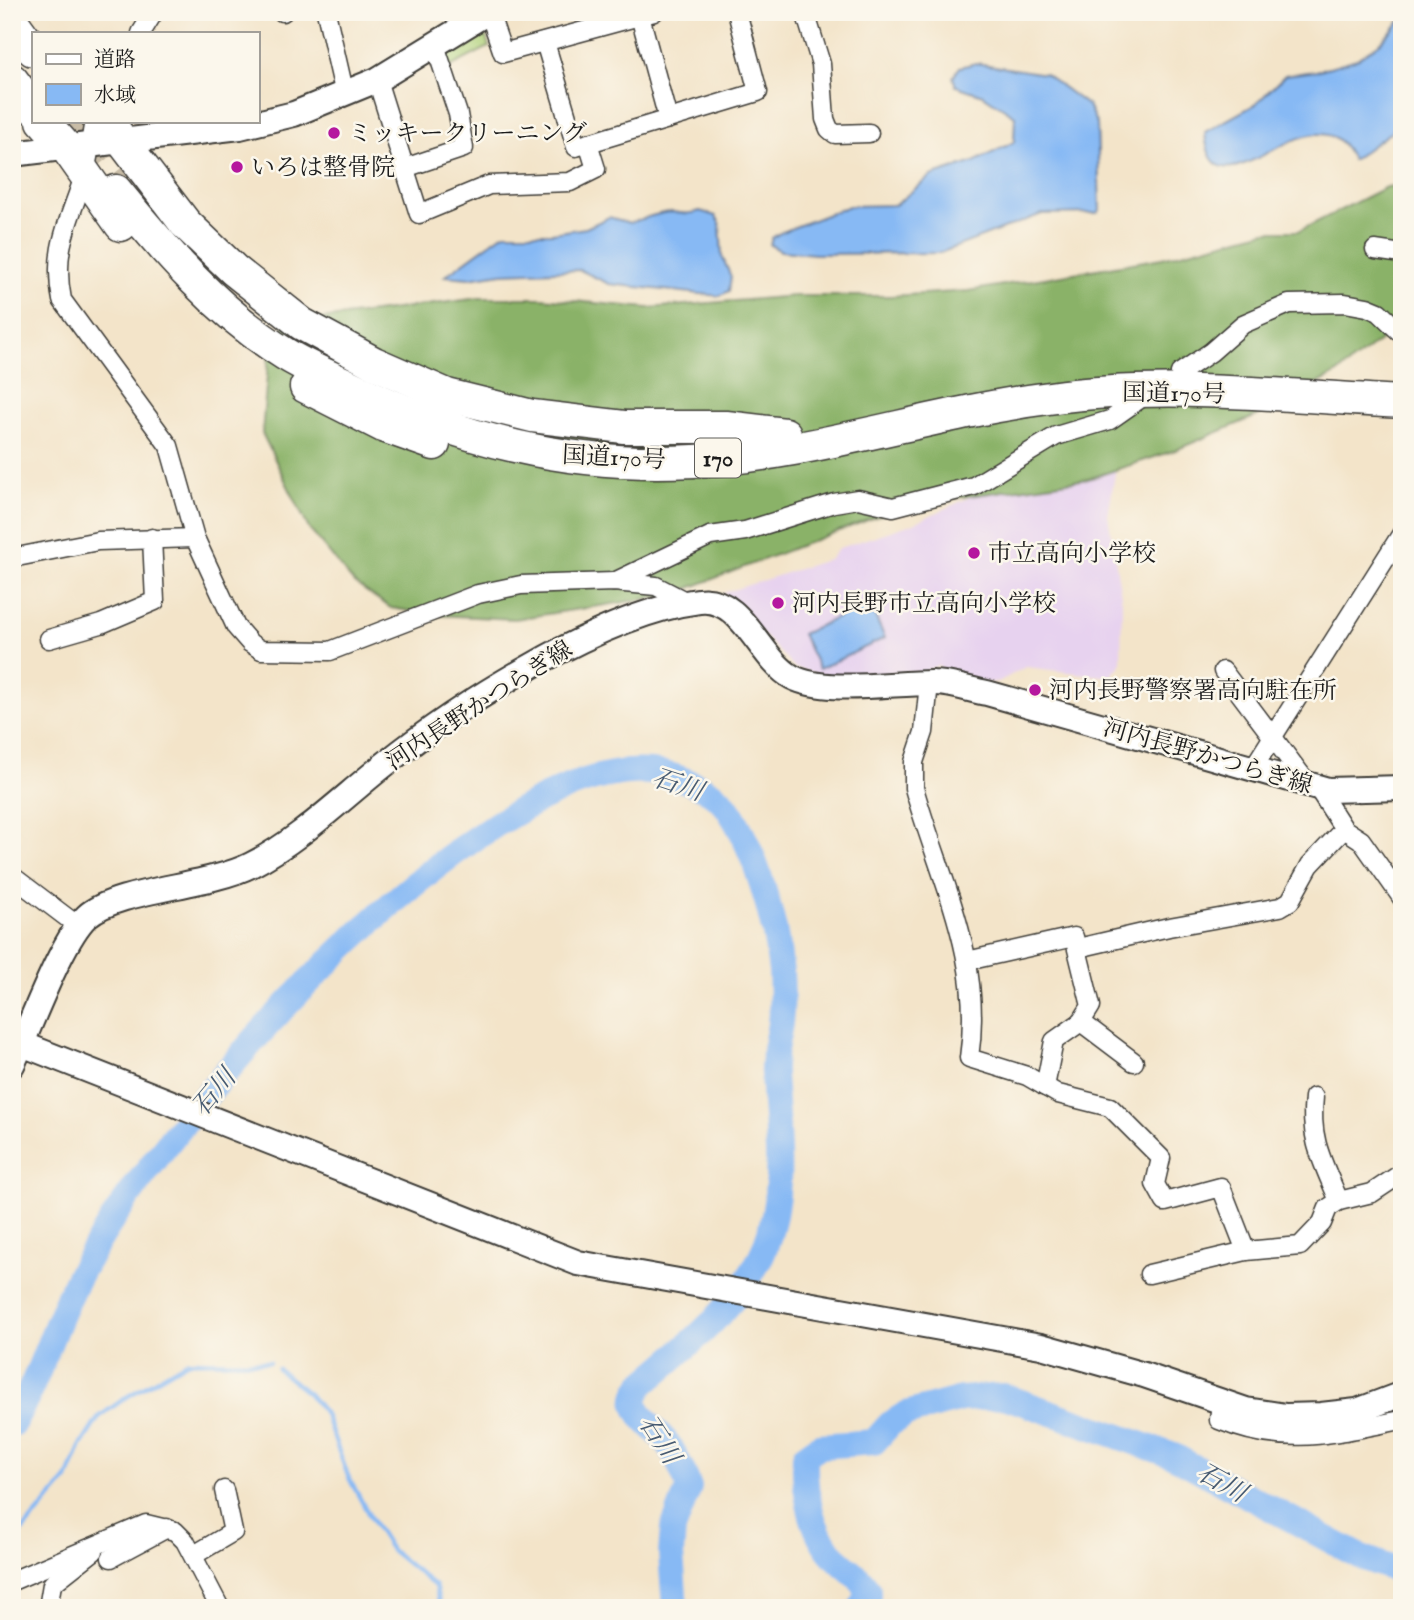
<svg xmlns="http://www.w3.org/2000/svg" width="1414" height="1620" font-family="'IM FELL English','Noto Serif JP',serif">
<rect width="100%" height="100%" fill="#fbf7ec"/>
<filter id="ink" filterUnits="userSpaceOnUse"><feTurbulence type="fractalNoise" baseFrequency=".0143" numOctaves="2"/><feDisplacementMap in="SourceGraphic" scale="14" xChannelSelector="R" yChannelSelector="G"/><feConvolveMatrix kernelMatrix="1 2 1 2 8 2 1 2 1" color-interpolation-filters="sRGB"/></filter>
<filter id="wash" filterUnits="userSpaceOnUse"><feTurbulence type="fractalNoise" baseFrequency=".00686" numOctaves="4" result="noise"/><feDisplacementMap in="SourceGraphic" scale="28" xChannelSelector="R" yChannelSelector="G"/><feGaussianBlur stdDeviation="1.57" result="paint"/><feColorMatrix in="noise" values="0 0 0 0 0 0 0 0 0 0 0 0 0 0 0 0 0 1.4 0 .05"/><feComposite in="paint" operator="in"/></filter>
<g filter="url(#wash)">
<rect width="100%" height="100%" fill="#f3e4c9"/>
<path fill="#e7d2ef" d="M1118 456 1108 515 1122 602 1121 664 1110 677 1026 667 998 682 987 683 948 674 938 665 921 673 828 676 795 668 723 593 830 559 839 548 912 524 1009 479Z"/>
<path fill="#aed078" stroke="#65764a" stroke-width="2" d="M483 27 489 47 446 69 440 53Z"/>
<path fill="#8ab268" stroke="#536742" stroke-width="2" d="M1402 185V324L1336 374 1266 412 1173 451 1088 479 955 498 886 513 671 595 515 619 434 615 391 608 354 583 309 529 262 433 269 352 285 324 479 298H542L648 308 794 296H891L968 291 1162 258 1266 231H1299L1386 187Z"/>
<g fill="#87b9f4" stroke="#526a88" stroke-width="2">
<path d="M1402 19V121L1391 132 1352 160C1319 75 1212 234 1205 132L1256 104 1285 75 1316 71 1357 59 1381 42Z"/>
<path d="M976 63 1045 74 1088 106 1097 124 1100 210 1097 213 1042 214 940 253 815 254 781 251 770 245 772 238 782 232 849 206 895 205 931 176 974 162 1014 142 1015 116 983 95 956 86 953 77 960 67Z"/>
<path d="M700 211 716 216 720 223 722 256 731 277 729 291 719 296 609 284 580 270 502 273 469 278 445 276 504 233H552L586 228 609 217 630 223C643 219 659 212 672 212 683 213 689 215 700 211Z"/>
<path d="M869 603 885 638 819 669 802 634Z"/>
</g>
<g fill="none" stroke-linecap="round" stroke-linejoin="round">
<g stroke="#87b9f4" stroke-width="4.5">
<path d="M278 1369 309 1394 325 1414 348 1476 370 1517 391 1550 435 1586 441 1608"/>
<path d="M12 1543 67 1479 80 1447 99 1417 125 1398 188 1361 269 1362"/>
</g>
<g stroke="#87b9f4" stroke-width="26">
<path d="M12 1425C40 1378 53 1326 77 1279 153 1132 474 756 651 772 673 774 713 788 726 806 755 846 776 924 781 972 782 988 782 1007 780 1023 778 1039 772 1056 773 1073 776 1132 787 1190 765 1247 744 1301 686 1348 643 1384 639 1390 634 1397 636 1404 639 1419 658 1431 667 1443 677 1456 683 1471 689 1487L673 1529 671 1554 675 1608"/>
<path d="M861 1608 868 1596V1590C860 1576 845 1567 833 1555 810 1530 804 1488 805 1456L819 1446 874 1442 890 1424 906 1414 961 1399 1004 1396 1174 1456 1361 1557 1402 1572"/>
</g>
</g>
</g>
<g filter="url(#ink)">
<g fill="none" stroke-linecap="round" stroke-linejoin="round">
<g stroke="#c8bca6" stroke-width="32" stroke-dasharray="32 16" stroke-linecap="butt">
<path d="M65 121 97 164"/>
<path d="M92 130 129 178"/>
</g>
<g stroke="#3c3a36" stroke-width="21">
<g id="street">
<path d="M282 12H283"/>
<path d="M326 12 345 95"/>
<path d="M489 12 503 53 654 12"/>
<path d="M805 12 821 64 825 119 829 129 835 134 869 133"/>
<path d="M640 16 668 119"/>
<path d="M141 33 154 12"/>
<path d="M545 42 576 147 758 92 737 12"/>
<path d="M377 80 419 214 489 185 570 182 596 169 588 143"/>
<path d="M94 121C90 140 89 161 83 179 68 225 52 250 62 300L169 446 195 538 236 627 250 643 261 650 330 651 478 594 521 585 614 582 656 586 689 603"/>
<path d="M405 168 464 148 458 114 435 45"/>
<path d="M1375 250 1402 254"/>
<path d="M1180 373 1211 352 1243 324 1289 304 1345 303 1367 307 1379 312 1402 334"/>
<path d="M12 558 98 541 195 538"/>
<path d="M614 582 710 536 745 531 834 503 858 499 893 507 974 486 1056 436 1110 420 1147 394"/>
<path d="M49 639 101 624 155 601 152 538"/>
<path d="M1223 671 1308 784"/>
<path d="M929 683 924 732 914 762V788C940 880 984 959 969 1058L1027 1076 1058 1094 1110 1107 1161 1158 1155 1184 1165 1202 1221 1187 1246 1251"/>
<path d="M1253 768 1402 533"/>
<path d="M1317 787 1344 829 1361 840 1402 898"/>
<path d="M12 876 78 926"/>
<path d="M1078 948 1169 927 1280 907 1290 901 1310 865 1344 829"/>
<path d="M967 961 1074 937 1091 1006 1081 1022 1134 1062"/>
<path d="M1045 1087 1054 1041 1081 1022"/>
<path d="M1314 1097C1309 1140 1323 1162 1339 1201"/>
<path d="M1149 1274 1246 1251 1300 1246 1322 1223 1328 1208 1339 1201 1372 1193 1402 1173"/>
<path d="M1221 1402 1219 1420C1286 1448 1334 1433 1402 1420"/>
<path d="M194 1555 233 1532 224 1490"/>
<path d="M111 1558 167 1528"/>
<path d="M12 1581 146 1524 175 1531 185 1541 220 1608"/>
<path d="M48 1608 52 1584 94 1551"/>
</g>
</g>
<g stroke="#3c3a36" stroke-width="28">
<g id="secondary">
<path d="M12 154 240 127 294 114 377 80 488 12"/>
<path d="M22 1044 578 1263 1041 1346 1144 1375 1246 1410 1286 1416 1321 1415 1357 1411 1402 1394"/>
<path d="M12 1065C30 1028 61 940 87 916 117 889 208 887 251 865 300 840 341 799 384 765 460 704 603 613 699 601 742 595 760 660 792 677 826 695 896 682 934 683 951 683 970 690 987 693L1328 790 1402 788"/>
</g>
</g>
<g stroke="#3c3a36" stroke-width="35">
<g id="highway">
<path d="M12 21 33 50"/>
<path d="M12 80 33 108"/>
<path d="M43 121 66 147 121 225"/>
<path d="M107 121 185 223 234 270 302 324 374 363 447 395 532 416 624 427H726L785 434"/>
<path d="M116 191C165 251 218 313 285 354 304 366 326 375 347 385 459 440 569 468 694 461 814 455 930 413 1049 398 1165 382 1285 396 1402 402"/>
<path d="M306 387 383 426 434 444"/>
</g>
</g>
<use href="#street" stroke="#fff" stroke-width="18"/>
<use href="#secondary" stroke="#fff" stroke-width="24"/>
<use href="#highway" stroke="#fff" stroke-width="32"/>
</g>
</g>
<g fill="#b5179e" stroke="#fbf7ec" stroke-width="2.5">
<circle cx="334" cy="133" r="7"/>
<circle cx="237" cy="167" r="7"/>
<circle cx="974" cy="553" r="7"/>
<circle cx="778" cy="603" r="7"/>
<circle cx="1035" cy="690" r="7"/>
</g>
<g text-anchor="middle" stroke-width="5" stroke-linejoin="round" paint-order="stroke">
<rect fill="#fbf7ec" stroke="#5f5e5a" stroke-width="2" x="695" y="438.5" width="46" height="39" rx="5"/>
<g font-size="23" font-weight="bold" fill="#1c1c1c">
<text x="718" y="466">170</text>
</g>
<g font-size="24" fill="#1c1c1c" stroke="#fbf7ec" text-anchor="start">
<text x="348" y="141">ミッキークリーニング</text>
<text x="251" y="175">いろは整骨院</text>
<text x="988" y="561">市立高向小学校</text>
<text x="792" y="611">河内長野市立高向小学校</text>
<text x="1049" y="698">河内長野警察署高向駐在所</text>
</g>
<g font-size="24" fill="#1c1c1c" stroke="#fbf7ec">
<text transform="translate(1174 393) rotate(1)" y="8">国道170号</text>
<text transform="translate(614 457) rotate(3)" y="8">国道170号</text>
<text transform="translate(479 705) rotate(-33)" y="8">河内長野かつらぎ線</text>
<text transform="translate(1208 756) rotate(16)" y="8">河内長野かつらぎ線</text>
</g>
<g font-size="26" font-style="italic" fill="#475b72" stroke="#fbf7ec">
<text transform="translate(678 784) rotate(18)" y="9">石川</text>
<text transform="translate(213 1092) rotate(-50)" y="9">石川</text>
<text transform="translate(660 1439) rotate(57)" y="9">石川</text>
<text transform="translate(1222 1482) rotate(29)" y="9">石川</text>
</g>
</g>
<rect width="1414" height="1620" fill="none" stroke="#fbf7ec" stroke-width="42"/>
<rect x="32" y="32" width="228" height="91" fill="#fbf7ec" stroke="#a29f99" stroke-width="2"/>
<rect x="46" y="54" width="35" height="10" fill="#ffffff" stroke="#a29f99" stroke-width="2"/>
<text x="94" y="66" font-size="21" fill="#1c1c1c">道路</text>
<rect x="46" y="84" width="35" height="21" fill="#87b9f4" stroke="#a29f99" stroke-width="2"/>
<text x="94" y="102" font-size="21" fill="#1c1c1c">水域</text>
</svg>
